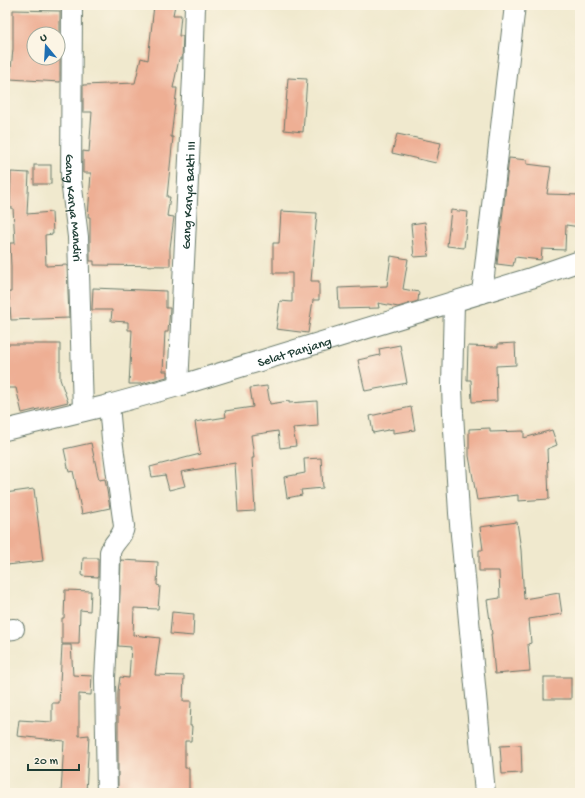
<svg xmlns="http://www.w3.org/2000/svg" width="585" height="798" font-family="'Gochi Hand',sans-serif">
<rect width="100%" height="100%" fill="#fcf5e5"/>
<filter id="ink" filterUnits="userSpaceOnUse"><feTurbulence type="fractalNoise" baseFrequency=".025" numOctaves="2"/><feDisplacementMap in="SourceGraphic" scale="8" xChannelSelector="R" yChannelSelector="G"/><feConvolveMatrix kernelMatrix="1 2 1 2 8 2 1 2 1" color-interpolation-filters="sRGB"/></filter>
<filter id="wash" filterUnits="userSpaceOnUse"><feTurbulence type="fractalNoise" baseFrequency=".012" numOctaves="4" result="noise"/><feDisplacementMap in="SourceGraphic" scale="16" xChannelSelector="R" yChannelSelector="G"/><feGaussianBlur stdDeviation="0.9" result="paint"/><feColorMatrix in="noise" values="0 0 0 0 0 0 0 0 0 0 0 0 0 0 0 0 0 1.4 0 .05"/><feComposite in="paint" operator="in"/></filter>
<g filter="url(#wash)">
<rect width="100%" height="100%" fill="#f0e9ce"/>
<g id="blocks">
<g fill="#eeaf94" fill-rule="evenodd">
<path d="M154 5H175L173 15H181L179 36H183L182 59H179L173 88H177L171 137H173L167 197H170L167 216 174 217 170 248V266L94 265V261H90V217H88L91 173H83V151L89 152 92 112H83V85L135 83 141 58 148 60Z"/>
<path d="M13 10 60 11V82L10 79 13 49ZM34 34H58V58H34Z"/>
<path d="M288 78 307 79 303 132 284 130Z"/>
<path d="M397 134 441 143 436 163 392 153Z"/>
<path d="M509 158 527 160V164L551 167 547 194 580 195V227L566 225 565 250 542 249 541 260 515 257 513 266 497 264Z"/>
<rect x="34" y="165" width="17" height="19"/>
<path d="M11 172 29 173 27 214 52 212 53 234 45 235 46 266 67 265 69 318 11 320 9 292H11V267L10 243H15L13 208H10Z"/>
<path d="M451 210 468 212 464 248 447 246Z"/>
<path d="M281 211 317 213 311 281H319V300H313L308 333 276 329 280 301 292 302V273H273V243H279Z"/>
<path d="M425 222 429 256 414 257 411 224Z"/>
<path d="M391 256 408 259 403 289 419 292 418 301 398 307 378 303 379 308 339 309 338 288 387 286Z"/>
<path d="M93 288 166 291V308H170L168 332H165L163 371H167V377L141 384H129L132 330H128V322L111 321 112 310H92Z"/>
<path d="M515 343 516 365 496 366 497 401 472 402 471 380H467L468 346 498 347V344Z"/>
<path d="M5 344H60V379L68 402 22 413 16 388H5Z"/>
<path d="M400 345 407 383 365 391 358 360 380 355 379 349Z"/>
<path d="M267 386 270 404 289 401V403L317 401 318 426 293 428 296 446 280 448 278 431 251 435 254 458H252L255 511 238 512 235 463 181 472 185 486 169 490 165 475 152 477 150 467 200 454 195 422 226 417 225 411 253 407 250 388Z"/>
<path d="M411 407 415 430 393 433V429L373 433 370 416Z"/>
<path d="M490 428V432L524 431V438L552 430 557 445 547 449 549 499 518 501V495L477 500 469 456V429Z"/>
<path d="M91 443 99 480 105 479 110 508 82 514 73 471 69 472 64 449Z"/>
<path d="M321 458 323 488 301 490 302 495 287 498 284 477 305 473 304 459Z"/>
<path d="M34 489 43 561 7 565 5 548V493Z"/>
<path d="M517 522 521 550 524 599 559 593 562 614 529 619 531 643 528 644 530 671 495 674 491 634H492L487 600 500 598 499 571H479V550H483L480 527Z"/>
<path d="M83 558H98V577L82 576Z"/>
<path d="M121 560 158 562 157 585 160 586 158 609 134 608 133 635 160 638 155 675 184 676 183 701H191L190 726H192L191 741H185V768H189V793H118V691L120 677 129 678 131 647 118 646Z"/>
<path d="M65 590 91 591 90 611 80 610 79 644H62V618H64Z"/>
<path d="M172 612 194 614 193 636 170 634Z"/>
<path d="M62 645H71L73 675 92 676 91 695 79 694V736L89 735 86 793H61L64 741 17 736 19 720 52 722V703H59Z"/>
<rect x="544" y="677" width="27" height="22"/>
<path d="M521 745 522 773 502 774 500 746Z"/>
</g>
</g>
</g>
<g filter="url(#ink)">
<use href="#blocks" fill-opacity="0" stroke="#68796a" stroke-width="1"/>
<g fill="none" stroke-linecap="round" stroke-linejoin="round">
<g stroke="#68796a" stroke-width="22">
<g id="minor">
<path id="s1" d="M72 5 71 180 78 237 83 411"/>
<path d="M482 293 515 5"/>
<path d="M454 302 452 386 453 413 459 513 485 793"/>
<path id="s2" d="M178 386 193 76 195 5"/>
<path id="s3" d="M5 430 109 405 178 386 531 278 580 261"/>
<path d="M5 630 14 629"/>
<path d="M107 793 105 678 109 605 110 552C114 540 123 538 124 526L112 439 109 405"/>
</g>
</g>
<use href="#minor" stroke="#fff" stroke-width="20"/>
</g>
</g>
<g text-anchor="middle" stroke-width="3" stroke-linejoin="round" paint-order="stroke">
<g font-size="13" fill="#1f3d34" stroke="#fcf5e5">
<text dy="5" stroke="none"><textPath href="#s2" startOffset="191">Gang Karya Bakti III</textPath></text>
<text dy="5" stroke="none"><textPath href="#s1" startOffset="203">Gang Karya Mandiri</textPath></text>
<text dy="5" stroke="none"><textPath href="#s3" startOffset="300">Selat Panjang</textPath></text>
</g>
</g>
<rect width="585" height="798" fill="none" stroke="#fcf5e5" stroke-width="20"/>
<g transform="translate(46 46) rotate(342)"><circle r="19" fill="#fcf5e5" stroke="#a4ab9e"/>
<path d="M0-3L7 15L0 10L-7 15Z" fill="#1f6fb2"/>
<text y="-6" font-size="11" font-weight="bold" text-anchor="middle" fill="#1f3d34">U</text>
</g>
<path d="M28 764v6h51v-6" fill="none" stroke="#1f3d34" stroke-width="2"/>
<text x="34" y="764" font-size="12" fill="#1f3d34" stroke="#fcf5e5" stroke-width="3" paint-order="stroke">20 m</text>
</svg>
